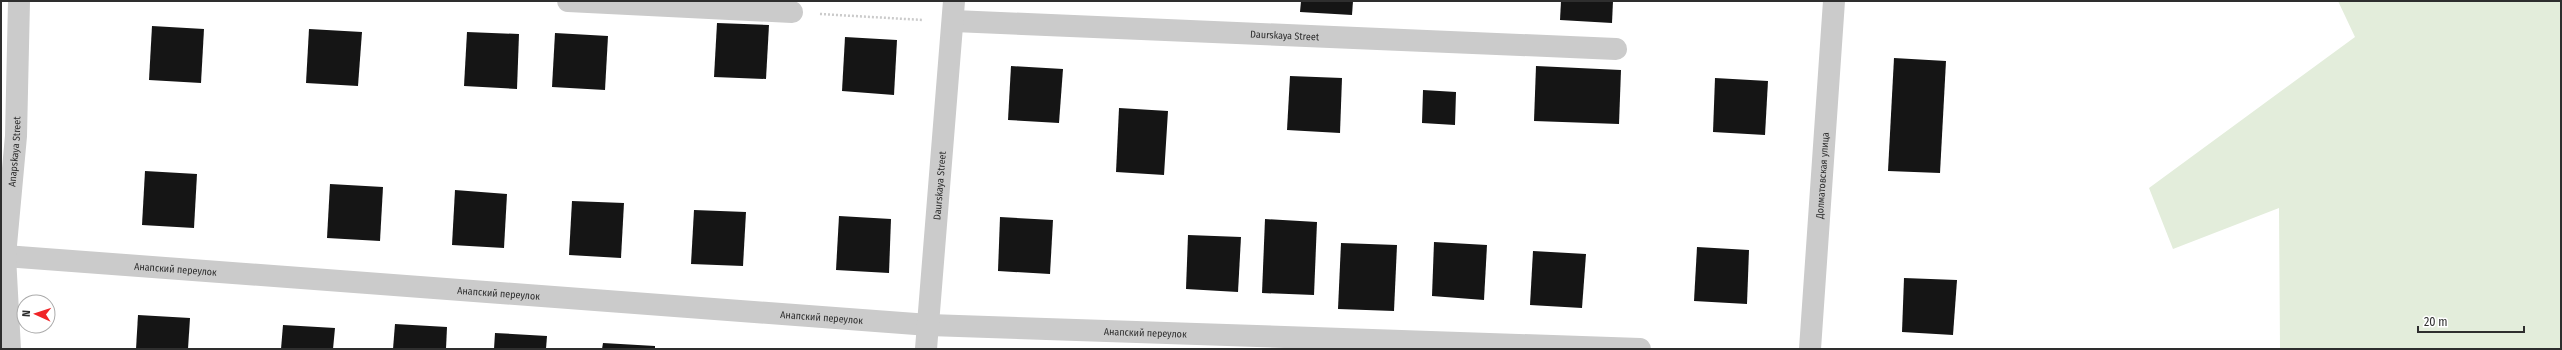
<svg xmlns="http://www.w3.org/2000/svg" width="2562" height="350" font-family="'Fira Sans Condensed',sans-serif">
<rect width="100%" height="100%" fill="#fff"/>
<path fill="#e3eddb" d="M2338 1H2561V349H2280L2279 208 2173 249 2149 188 2355 37Z"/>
<g fill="#151515">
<path d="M1301 1H1353L1352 15 1300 12Z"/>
<path d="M1561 1H1613L1612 23 1560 20Z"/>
<path d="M717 23 769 25 766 79 714 77Z"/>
<path d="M152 26 204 29 201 83 149 80Z"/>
<path d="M309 29 362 32 358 86 306 83Z"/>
<path d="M467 32 519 34 517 89 464 86Z"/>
<path d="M555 33 608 36 605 90 552 87Z"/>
<path d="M845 37 897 40 894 95 842 91Z"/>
<path d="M1894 58 1946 61 1940 173 1888 171Z"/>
<path d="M1011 66 1063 69 1059 123 1008 120Z"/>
<path d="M1536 66 1621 70 1619 124 1534 121Z"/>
<path d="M1290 76 1342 78 1340 133 1287 130Z"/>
<path d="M1715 78 1768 81 1765 135 1713 132Z"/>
<path d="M1423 90 1456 92 1455 125 1422 123Z"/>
<path d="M1119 108 1168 111 1164 175 1116 172Z"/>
<path d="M145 171 197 174 194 228 142 225Z"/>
<path d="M330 184 383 187 380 241 327 238Z"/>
<path d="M455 190 507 194 504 248 452 245Z"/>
<path d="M572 201 624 203 621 258 569 255Z"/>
<path d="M694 210 746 212 743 266 691 264Z"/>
<path d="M839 216 891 219 889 273 836 270Z"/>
<path d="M1000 217 1053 220 1050 274 998 271Z"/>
<path d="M1265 219 1317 222 1314 295 1262 293Z"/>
<path d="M1188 235 1241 237 1238 292 1186 289Z"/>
<path d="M1434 242 1487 245 1484 300 1432 296Z"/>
<path d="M1341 243 1397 245 1394 311 1338 309Z"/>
<path d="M1697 247 1749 250 1747 304 1694 301Z"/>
<path d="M1533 251 1586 254 1582 308 1530 305Z"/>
<path d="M1904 278 1957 280 1953 335 1902 332Z"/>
<path d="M138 315 190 318 188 349H136Z"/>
<path d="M395 324 447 327 446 349H393Z"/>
<path d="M283 325 335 328 333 349H281Z"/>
<path d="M495 333 547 336 546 349H494Z"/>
<path d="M603 343 655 346V349H602Z"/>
</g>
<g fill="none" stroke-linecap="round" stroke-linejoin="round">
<path stroke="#cbcbcb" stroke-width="2.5" stroke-dasharray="2 2" stroke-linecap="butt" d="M820 14 923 20"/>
<g stroke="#cbcbcb" stroke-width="22">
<path d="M568 1 792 12"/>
<path id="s1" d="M954 21 1616 49"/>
<path id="s2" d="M5 256 929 325 1640 349"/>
<path id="s3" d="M10 349 5 256 16 136 19 1"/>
<path id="s4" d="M926 349 954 1"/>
<path id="s5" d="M1810 349 1834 1"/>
</g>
</g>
<g text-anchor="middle" stroke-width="4" stroke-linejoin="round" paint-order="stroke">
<g font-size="10" fill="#2e2e2e" stroke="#fff">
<text dy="4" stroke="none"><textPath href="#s1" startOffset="331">Daurskaya Street</textPath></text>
<text dy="4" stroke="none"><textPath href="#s3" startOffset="198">Anapskaya Street</textPath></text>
<text dy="4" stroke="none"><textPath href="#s5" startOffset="174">Долматовская улица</textPath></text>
<text dy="4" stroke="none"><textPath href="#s4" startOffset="164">Daurskaya Street</textPath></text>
<text dy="4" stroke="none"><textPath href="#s2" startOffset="171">Анапский переулок</textPath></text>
<text dy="4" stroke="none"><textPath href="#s2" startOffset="495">Анапский переулок</textPath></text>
<text dy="4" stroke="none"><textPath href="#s2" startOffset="819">Анапский переулок</textPath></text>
<text dy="4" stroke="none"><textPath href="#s2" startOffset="1143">Анапский переулок</textPath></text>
</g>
</g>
<rect width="2562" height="350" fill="none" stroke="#2e2e2e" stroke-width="4"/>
<g transform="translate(36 314) rotate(273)"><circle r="19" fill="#ffffff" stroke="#ababab"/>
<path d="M0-3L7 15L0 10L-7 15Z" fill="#f02527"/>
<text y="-6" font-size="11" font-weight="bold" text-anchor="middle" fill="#2e2e2e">N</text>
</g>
<path d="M2418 326v6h106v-6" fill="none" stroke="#2e2e2e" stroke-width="2"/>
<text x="2424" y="326" font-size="12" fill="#2e2e2e" stroke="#ffffff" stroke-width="3" paint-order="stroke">20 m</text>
</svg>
